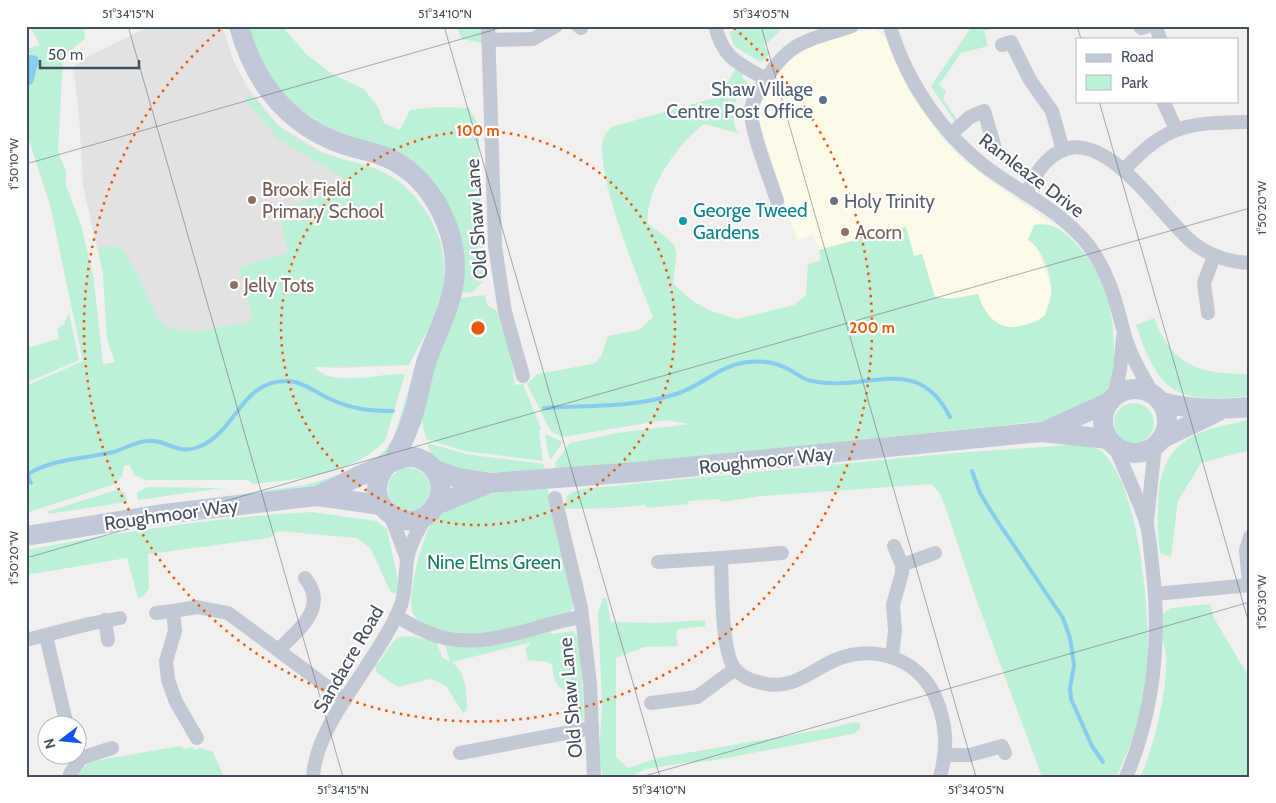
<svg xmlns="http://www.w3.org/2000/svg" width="1276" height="803" font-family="Cabin,sans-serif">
<rect width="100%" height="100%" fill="#f2efef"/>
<path fill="#fdfae8" d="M875 29 885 37 907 88 942 138 962 159 985 177 1063 232 1049 224 1037 246 1052 289 1045 315 1038 321 1014 328H1007L988 316 977 294 962 298H938L934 294 922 254 914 256 861 240 860 238 819 250 813 234 797 240 760 123 761 101 789 58 806 47 859 31Z"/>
<path fill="#e3e1e1" d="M150 26H222L234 62 249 89 279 126 322 152 385 173 400 182 415 196 430 217 441 243 443 272 442 289 426 331 409 365 338 368 113 357 107 339 103 273 83 186 79 113 73 67 89 56Z"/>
<g fill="#bcf1d8">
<path d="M30 26H84L85 39 63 56 58 152 66 171V185L81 225 93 274 103 364 115 362 107 339 103 273 98 249 107 246 121 248 136 271 158 319 167 328 193 332 253 321 239 267 288 253 278 209 358 187 277 138 248 104 245 98 249 94C261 104 269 117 280 127 289 135 301 142 312 148 334 160 361 161 383 172 428 196 455 250 440 300 433 323 419 345 409 365L314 367C332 388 379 373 405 374L385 441C350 476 299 479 253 484L248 480H145L134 475 130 465H124L122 477 112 485 26 513V386L83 361 50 205 26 131V49L40 45Z"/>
<path d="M247 26H282L307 55 334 75 364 89 378 107 384 123 400 130 410 110 437 107 469 108 479 127V180L485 273 484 280 473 292 460 293 449 210 284 98 266 76Z"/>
<path d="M456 26H483L482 43 462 39Z"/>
<path d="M750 26H778L780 31 764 46 770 52 766 59 760 62 734 46 729 32Z"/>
<path d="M972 26 997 27 984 31 988 46 961 53 939 85 946 91 943 99 958 121 955 122 931 86Z"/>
<path d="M736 69 743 73 742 77 750 85V89L742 84C735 101 729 116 738 133L704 124C678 143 644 191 648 224 682 249 678 242 673 283L691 300 711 311 737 319 794 305 806 295 808 264 821 260 819 250 906 227 914 256 922 254 935 297 950 299 978 294C985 316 999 333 1024 325 1032 323 1039 321 1045 315 1048 307 1052 297 1051 288 1050 271 1042 249 1028 240L1034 225C1049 222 1058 227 1069 237 1104 268 1115 310 1114 355 1114 371 1115 382 1103 394L1044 421 556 471 555 463 570 443 617 433 689 424 666 420 563 437 552 432 548 426 527 384 537 374 593 364 601 357 608 336 639 330 653 317C639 281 595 174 603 140 604 135 608 131 611 127L718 97Z"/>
<path d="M485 295 487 305 496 310 511 355 515 385 523 384 541 429 539 431 543 461 465 451 426 439C413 398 435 365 450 327 454 318 460 308 460 298Z"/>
<path d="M69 313 79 360 26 383V348L59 339 57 329 64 324Z"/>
<path d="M1154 318C1173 367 1200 374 1250 374V396C1177 403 1160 396 1136 325Z"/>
<path d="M414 371 409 400 389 454 314 488 140 508 306 485 347 472 375 459 385 450 394 437Z"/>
<circle cx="1134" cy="423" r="20"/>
<path d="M1250 420V450L1201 463 1178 501 1171 557 1161 554C1156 538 1158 521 1158 504 1160 441 1194 430 1250 420Z"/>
<path d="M545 434 563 442 551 459 549 457Z"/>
<path d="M427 443 466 454 544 464 545 471 455 473 432 456Z"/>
<path d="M1080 444C1091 446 1100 448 1107 457 1142 498 1153 634 1146 687 1141 718 1130 748 1116 777H1042L976 599 945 506 940 494 931 484 761 496 721 502 719 499 689 501 688 504 647 508 645 505 614 508 565 509 567 496 572 492 582 489 943 454Z"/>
<circle cx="409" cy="489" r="21"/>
<path d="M547 486 574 601 572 609 565 617C531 624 479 642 446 633 434 630 416 623 412 611 407 596 424 523 438 515 472 494 509 490 547 486Z"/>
<path d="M147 487 222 488 138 500 137 493Z"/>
<path d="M119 489 126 495 127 502 48 514 49 511Z"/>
<path d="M312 512 376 521 387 529 399 584V594L391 593 371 549 357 538 278 531 269 538 148 554 149 588 143 597 138 598 127 558 26 575V550C121 532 216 517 312 512Z"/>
<path d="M606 597 611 622 658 623 705 620V626L679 629 676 632 678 646 644 647 616 658V757L628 768 658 758 830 728 854 722 860 724V729L853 734 710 761 684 763 646 769 630 777H603L599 756 602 704 598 612 603 598Z"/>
<path d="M1210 604 1214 618 1250 679V777H1140C1153 752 1169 684 1166 656 1164 641 1159 631 1160 615L1171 608Z"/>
<path d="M550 630 552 634 573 631 580 640 584 719 580 722 564 690 558 686 554 679 552 665 548 662 528 660 525 649 532 642 452 662C466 673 467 692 467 710L463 713 446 686 438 682 430 679 398 687 377 673 375 666C383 658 387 648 395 640 404 631 426 640 437 643L442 657 450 662 445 646C482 650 515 640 550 630Z"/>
<path d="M180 746 185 749 193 747 194 750 201 748 213 752 224 777H75L89 762Z"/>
</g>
<path fill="#88ccef" d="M31 55 37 56 39 60 33 83 28 86 26 56Z"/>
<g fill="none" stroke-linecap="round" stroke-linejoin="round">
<g stroke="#88ccef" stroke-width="4">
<path d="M544 408C589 405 633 408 676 394 703 386 717 366 748 362 764 360 778 363 792 371 798 375 804 380 812 381 866 393 917 351 950 417"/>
<path d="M972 471 980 493 994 516 1063 618 1070 638 1074 665 1070 688 1071 699 1092 746 1103 762"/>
<path d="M27 474 31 483"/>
<path d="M26 475C53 458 84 459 114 452 124 449 135 442 146 441 166 438 178 457 201 446 238 429 241 380 288 381 303 382 317 393 330 399 351 409 370 411 393 411"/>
</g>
<g stroke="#c2c9d5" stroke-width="14">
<path d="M488 26 495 246 505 312 523 376"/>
<path d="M578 26 581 28"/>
<path d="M715 26C724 60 738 63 766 79"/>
<path d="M890 26C907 85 948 143 1000 177 1031 198 1065 215 1089 246 1109 273 1116 302 1124 333 1130 355 1142 375 1153 394"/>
<path d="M1156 26 1160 39"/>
<path d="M1141 28 1148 26"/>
<path d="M488 40 533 39 556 26"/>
<path d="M1002 45 1011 42 1030 80 1052 111 1063 150"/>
<path d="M1163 101 1176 129"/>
<path d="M951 134 970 117 984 111 995 148"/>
<path d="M1124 170C1168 123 1188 123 1250 122"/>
<path d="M1026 194C1031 184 1036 172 1044 164 1095 106 1159 216 1193 243 1210 256 1228 262 1250 263"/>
<path d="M777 201C770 178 752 135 751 113 750 104 757 96 761 88 787 41 804 42 852 26"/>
<path d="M1208 313 1204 283 1214 256"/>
<path d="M1114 395 1120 370 1123 337"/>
<path d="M1114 445C1125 470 1137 496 1146 522 1150 535 1150 550 1152 564 1161 637 1155 709 1126 777"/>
<path d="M555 498 581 607 590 684 594 777"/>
<path d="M390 514 407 559"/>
<path d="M1147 521 1155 446"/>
<path d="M721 558 782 553"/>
<path d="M658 562 721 558C722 582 721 653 735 669 742 677 751 681 762 683 792 691 810 671 835 660 874 644 917 658 935 696 947 724 948 748 940 777"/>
<path d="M902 565 935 553"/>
<path d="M1249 585 1246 550 1250 537"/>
<path d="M1155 594 1250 585"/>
<path d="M156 613 173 611"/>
<path d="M396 616C410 624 425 633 441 637 487 650 537 624 581 617"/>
<path d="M105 620 108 640"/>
<path d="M46 636 67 726"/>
<path d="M26 640 89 624 120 618"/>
<path d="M279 649C299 630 329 607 305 578"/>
<path d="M892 656 895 631 893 605 902 573V565L894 546"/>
<path d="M651 703 697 697 735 669"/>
<path d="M197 738 176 702 168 680 166 661 175 631 173 611 197 607 228 613 345 700"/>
<path d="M460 753 592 728"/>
<path d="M946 755H970L1002 746 1005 753"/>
<path d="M81 758 112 748"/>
<path d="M70 774 81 758 78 754"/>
<path d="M313 777C316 721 380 660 401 605 406 590 405 576 407 560 409 545 419 528 427 515"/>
</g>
<g stroke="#c1c9d9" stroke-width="20">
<path d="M239 26C253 78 283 120 334 141 353 149 374 151 392 160 433 181 460 234 454 281 451 308 436 334 427 360 421 378 419 397 413 415 409 430 400 446 394 460"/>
<circle cx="1135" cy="421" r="32"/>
<path d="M1161 402C1191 410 1219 410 1250 407"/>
<path d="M1045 431 1107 403"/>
<path d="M1161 439 1217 412"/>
<path d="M435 470 458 478 490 483 636 472 1041 432 1108 439"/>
<path d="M317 496C335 488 397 456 412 457 423 458 433 465 438 476 442 485 441 496 436 505 411 544 353 502 388 464"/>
<path d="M436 505 490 483"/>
<path d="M26 536 163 514 317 496 381 505"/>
</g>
</g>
<path fill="none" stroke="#464f5d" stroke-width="1" stroke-opacity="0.45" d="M128 26 343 777M444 26 660 777M761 26 976 777M1077 26 1081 39M1099 101 1250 627M26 164 507 26M26 558 1250 208M26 775 27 777M641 777 1250 602"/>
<g fill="none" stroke="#e8590c" stroke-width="2.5" stroke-dasharray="2.5 5">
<circle cx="478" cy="328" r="197"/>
<path d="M734 28A394 394 0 1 1 222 28"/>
</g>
<circle fill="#5c6f8a" stroke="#fff" stroke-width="2" cx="823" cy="100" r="5"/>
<g fill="#8d6e63" stroke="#fff" stroke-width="2">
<circle cx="252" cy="200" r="5"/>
<circle cx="845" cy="232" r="5"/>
<circle cx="234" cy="285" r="5"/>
</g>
<circle fill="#6b7280" stroke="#fff" stroke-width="2" cx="834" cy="201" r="5"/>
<circle fill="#0f9aa8" stroke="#fff" stroke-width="2" cx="683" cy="221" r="5"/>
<g text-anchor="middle" stroke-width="4.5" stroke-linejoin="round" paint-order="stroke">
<g font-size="19" fill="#4e5e75" stroke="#fff" text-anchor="end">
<text x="813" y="96">Shaw Village<tspan x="813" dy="22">Centre Post Office</tspan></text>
</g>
<g font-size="19" fill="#464f5d" stroke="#fff">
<text transform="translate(1032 175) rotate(37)" y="7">Ramleaze Drive</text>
<text transform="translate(476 219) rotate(-94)" y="7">Old Shaw Lane</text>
<text transform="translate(766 460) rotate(-6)" y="7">Roughmoor Way</text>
<text transform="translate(171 514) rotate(-8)" y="7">Roughmoor Way</text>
<text transform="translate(348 659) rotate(-60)" y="7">Sandacre Road</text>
<text transform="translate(570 698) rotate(-95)" y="7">Old Shaw Lane</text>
</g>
<g font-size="19" fill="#785e54" stroke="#fff" text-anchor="start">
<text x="262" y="196">Brook Field<tspan x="262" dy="22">Primary School</tspan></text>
<text x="855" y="239">Acorn</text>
<text x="244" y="292">Jelly Tots</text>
</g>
<g font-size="19" fill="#5b616d" stroke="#fff" text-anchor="start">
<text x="844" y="208">Holy Trinity</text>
</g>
<g font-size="19" fill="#0d838f" stroke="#fff" text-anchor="start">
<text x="693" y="217">George Tweed<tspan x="693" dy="22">Gardens</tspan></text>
</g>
<g font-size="19" fill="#14825a" stroke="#fff">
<text x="494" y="569">Nine Elms Green</text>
</g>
</g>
<circle cx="478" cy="328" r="8" fill="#e8590c" stroke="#fff" stroke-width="2.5"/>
<g font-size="15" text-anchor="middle" font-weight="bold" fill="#e8590c" stroke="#fff" stroke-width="4.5" stroke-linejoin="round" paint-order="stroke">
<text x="478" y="136">100 m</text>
<text x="872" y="333">200 m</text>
</g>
<rect width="1276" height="803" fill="none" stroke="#ffffff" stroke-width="55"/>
<rect x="1076" y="38" width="162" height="65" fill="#ffffff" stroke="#b5b9be"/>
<rect x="1086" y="54" width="25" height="8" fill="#c1c9d9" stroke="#b5b9be"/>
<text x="1121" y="62" font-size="15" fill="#464f5d">Road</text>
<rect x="1086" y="75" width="25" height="15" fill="#bcf1d8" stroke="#b5b9be"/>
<text x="1121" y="88" font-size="15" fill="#464f5d">Park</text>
<g transform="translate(62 740) rotate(254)"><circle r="24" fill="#ffffff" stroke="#b5b9be"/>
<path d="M0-4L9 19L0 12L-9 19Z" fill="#1253e9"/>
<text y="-8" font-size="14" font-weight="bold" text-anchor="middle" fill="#464f5d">N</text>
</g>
<path d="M40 60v8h99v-8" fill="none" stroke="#464f5d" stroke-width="2.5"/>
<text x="48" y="60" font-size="15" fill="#464f5d" stroke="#ffffff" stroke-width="4" paint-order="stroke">50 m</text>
<rect x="28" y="28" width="1220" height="748" fill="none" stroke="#464f5d" stroke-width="2"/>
<g font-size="12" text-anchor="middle" fill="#464f5d">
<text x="128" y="18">51°34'15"N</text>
<text x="445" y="18">51°34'10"N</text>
<text x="761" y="18">51°34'05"N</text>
<text transform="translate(14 164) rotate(-90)" y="4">1°50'10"W</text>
<text transform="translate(1262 208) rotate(-90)" y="4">1°50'20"W</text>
<text transform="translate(14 558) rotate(-90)" y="4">1°50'20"W</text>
<text transform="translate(1262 602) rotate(-90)" y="4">1°50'30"W</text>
<text x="343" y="794">51°34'15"N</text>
<text x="659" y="794">51°34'10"N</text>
<text x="976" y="794">51°34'05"N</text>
</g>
</svg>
